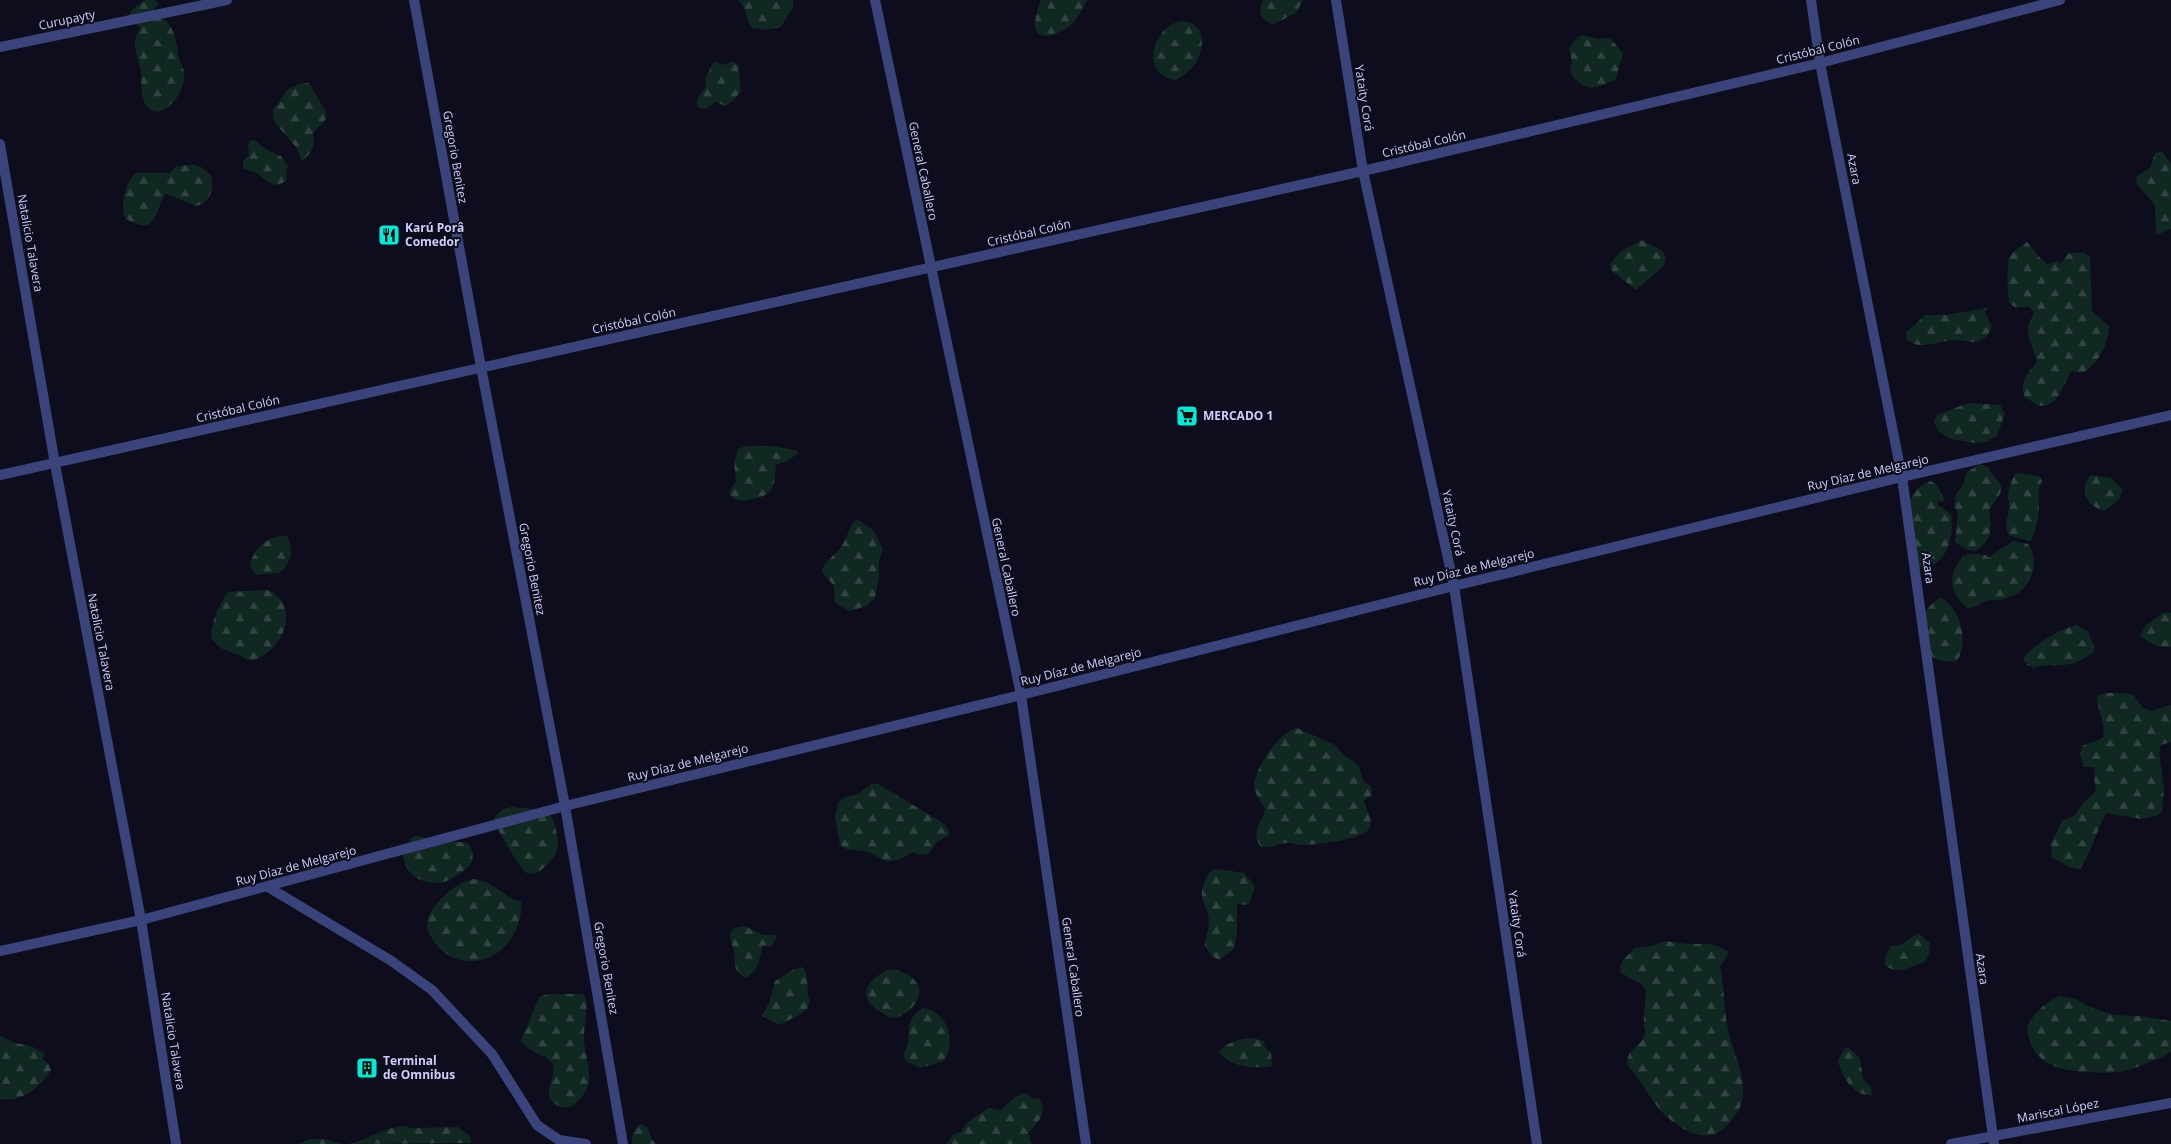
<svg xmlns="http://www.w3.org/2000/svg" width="2171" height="1144" font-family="'Open Sans',sans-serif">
<defs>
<pattern id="forest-firs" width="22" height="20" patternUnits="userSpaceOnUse" patternTransform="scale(1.25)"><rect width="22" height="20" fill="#102722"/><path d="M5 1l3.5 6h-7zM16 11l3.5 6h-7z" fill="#324543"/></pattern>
</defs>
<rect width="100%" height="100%" fill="#0d0d1d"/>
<g fill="url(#forest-firs)">
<path d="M145 0H154L159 3 153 12 155 18 164 19C174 27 177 42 178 54 179 61 183 66 184 72 186 88 173 109 157 112 139 108 142 87 141 73 139 56 129 44 140 28L129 17C130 9 139 4 145 0Z"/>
<path d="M738 0H793V7L781 27 767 30 752 28C744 17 749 11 738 0Z"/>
<path d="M1040 0H1087C1083 8 1078 17 1072 24 1065 31 1039 45 1035 27 1034 20 1039 8 1040 0Z"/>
<path d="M1263 0H1303L1296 13 1274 24H1270C1260 16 1258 13 1263 0Z"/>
<path d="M1183 21C1186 22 1192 23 1194 25 1208 33 1201 59 1192 68 1187 73 1181 76 1176 80 1138 75 1153 24 1183 21Z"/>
<path d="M1583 35 1598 39 1610 38 1623 53 1616 79C1596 88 1588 95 1571 74L1570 66 1572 63 1569 48 1578 37Z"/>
<path d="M732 61 738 65 741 91 734 100 725 106 715 102 706 109 699 108C691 94 711 93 705 77L713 64 716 62 724 65Z"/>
<path d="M301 83H309L325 110 327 117C323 124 317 127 313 134 316 145 312 153 302 161L296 147 276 124 273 117V110L287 90Z"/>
<path d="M251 140H254L267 150 281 156 288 166 286 172 287 180C274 190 270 182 258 174 254 170 248 172 243 168V161L249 155 248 144Z"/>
<path d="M2162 151 2171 164V229L2156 235 2155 205 2136 183 2137 176 2150 168 2155 153Z"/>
<path d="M194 165 201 167 211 175C215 189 210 203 196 206L166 194C160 200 159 214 150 224 141 227 133 223 125 218 120 205 125 182 136 173H169L177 166Z"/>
<path d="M1641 240 1663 251 1666 258 1664 266 1636 290 1612 271 1610 264 1620 252Z"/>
<path d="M2027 242 2041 259 2048 264 2056 261 2061 263 2069 253H2084L2090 257 2092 311 2109 326C2109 341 2100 362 2086 371 2081 374 2075 372 2071 371 2065 383 2056 411 2038 405 2033 403 2028 399 2024 396 2020 381 2027 374 2037 362L2028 334V327L2034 312 2029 307H2015C2013 306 2010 304 2009 302 2007 296 2007 263 2009 258 2013 251 2021 246 2027 242Z"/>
<path d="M1988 308 1985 312 1992 326C1990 333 1986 338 1979 341 1973 344 1963 340 1956 340 1939 340 1920 352 1906 339L1907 332 1925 315H1945Z"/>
<path d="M1968 403 2000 405 2005 414 1997 436 1986 442 1975 443 1951 439 1938 431 1934 421 1937 415Z"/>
<path d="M773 446 795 450 799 453 787 461 776 465C774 485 776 494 753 499 747 500 740 502 734 499L729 493 736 481 734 462 738 449 745 446Z"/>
<path d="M1980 464 1988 467 2002 487 2000 494 1989 510C1992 527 1992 541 1976 551L1968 550 1955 542 1958 512 1954 506 1956 494 1963 485 1966 473Z"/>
<path d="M2019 473 2039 476 2042 481C2037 491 2039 499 2039 509 2038 520 2036 531 2031 541L2010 536C2002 527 2008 519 2009 509 2010 505 2008 501 2008 497 2008 489 2011 482 2015 474Z"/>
<path d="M2090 475 2111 478 2123 490 2119 500 2104 511C2086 505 2079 492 2090 475Z"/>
<path d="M1931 481 1937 485 1945 501 1937 502 1938 505 1951 514C1955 537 1946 571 1917 567L1911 540 1915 529 1913 526 1910 499 1919 487Z"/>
<path d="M857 519 873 530 883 549 879 560V579L875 598 867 606 849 611C831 600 835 605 834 586L822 572C824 560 835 556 841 547 848 537 848 527 857 519Z"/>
<path d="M287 536C294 549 292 563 279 573L256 575 250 566C252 549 270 534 287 536Z"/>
<path d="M2013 541 2028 544C2038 558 2035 578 2022 590 2018 594 2010 597 2004 599 1999 601 1994 599 1989 600 1980 603 1976 608 1967 608 1952 595 1947 580 1958 563 1961 558 1964 555 1970 554 1975 553 1981 555 1986 555L1989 558C1995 551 2005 548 2013 541Z"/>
<path d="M268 590C297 604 288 640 264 655 260 657 255 661 250 660 245 660 241 655 236 654 223 649 220 650 211 637 212 620 218 606 228 592Z"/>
<path d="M1941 598C1961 609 1969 641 1957 661 1933 663 1928 656 1918 635 1920 620 1927 604 1941 598Z"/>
<path d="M2163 613H2171V647L2156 646 2140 636 2145 626Z"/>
<path d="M2076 625 2089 632 2091 640 2095 645 2094 652C2084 659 2074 665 2061 665 2051 666 2043 664 2034 668L2027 665 2023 659C2031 646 2060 629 2076 625Z"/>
<path d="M2104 693H2127L2134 696 2143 708 2151 711 2171 705V742L2161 745 2159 752 2164 789 2162 812 2156 816 2141 819 2106 813C2096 832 2092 851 2080 869L2072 868 2052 858 2051 843 2062 821 2075 815 2084 802 2096 791 2094 777 2095 769 2094 767H2084L2080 754 2082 746 2103 738C2106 722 2097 711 2097 696Z"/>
<path d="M1297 728 1335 745 1343 754 1359 766 1363 780 1372 788 1371 796 1364 800C1365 810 1375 818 1369 829 1364 839 1315 845 1303 845 1298 846 1293 842 1287 843 1278 843 1271 849 1261 847 1249 830 1263 823 1265 809 1261 802 1255 794 1254 787 1254 768 1279 732 1297 728Z"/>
<path d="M871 784H878L940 821 946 826 950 834 937 842 928 854 921 855 913 852 901 859 887 862 868 852 846 849 840 845 835 817 838 803 843 798 858 794Z"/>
<path d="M513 807C522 809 543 808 550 815 555 821 558 837 558 845 557 856 540 878 527 873 520 870 498 830 494 822L492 825C495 814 501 808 513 807Z"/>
<path d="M414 836 467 843C473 846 474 858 471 864 464 872 448 883 437 883 410 884 391 856 414 836Z"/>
<path d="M1215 869 1244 873 1255 886 1249 905 1237 904V933L1234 949 1219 960 1212 956 1205 946C1204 938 1209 931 1209 923 1209 904 1196 900 1205 881 1208 875 1209 871 1215 869Z"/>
<path d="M474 879C495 881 507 901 521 901 523 915 517 931 508 943 487 969 448 967 432 938 429 934 426 929 427 924 428 913 435 905 442 898 452 888 460 882 474 879Z"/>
<path d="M745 926 763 935H776L777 938 770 947 763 945C759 959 760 970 746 978 732 971 736 964 734 950 732 945 730 940 730 934L734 928Z"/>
<path d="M1918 933 1930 943 1929 954 1925 962C1911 965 1899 977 1885 965V958L1890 947 1902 944Z"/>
<path d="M1665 941 1688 944H1711L1727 950 1728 954 1720 967C1724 986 1724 1005 1727 1024 1731 1053 1754 1084 1737 1113 1732 1120 1726 1128 1719 1132 1701 1142 1680 1128 1667 1117 1650 1102 1643 1081 1627 1065 1627 1047 1639 1049 1644 1036 1646 1032 1645 1029 1644 1025 1643 1013 1646 1002 1646 990L1641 984 1621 973 1620 966 1624 959 1635 948 1651 946Z"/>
<path d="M802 967C811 974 805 991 810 1001L807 1009 801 1014 779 1025 762 1016 769 1003 775 981 794 969Z"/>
<path d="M889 969C904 970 927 982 917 1000 913 1008 906 1015 897 1017 891 1019 887 1016 882 1013 855 997 866 981 889 969Z"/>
<path d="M548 994H584C590 1008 583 1025 584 1040 586 1066 599 1083 575 1104 570 1108 563 1109 557 1105 538 1094 559 1077 552 1063 546 1054 530 1054 521 1041L539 997Z"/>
<path d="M2060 996 2076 999 2090 1007 2113 1015 2139 1016 2171 1021V1051C2164 1058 2155 1059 2147 1063 2126 1073 2111 1074 2087 1072 2055 1070 2031 1063 2027 1027 2033 1014 2046 1001 2060 996Z"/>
<path d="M923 1008C948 1012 957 1041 944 1061L921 1068 906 1061 903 1054C916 1038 899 1023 923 1008Z"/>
<path d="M0 1036 15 1043 31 1046 45 1054 42 1059 49 1064 51 1070C41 1087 21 1103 0 1099Z"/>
<path d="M1251 1038 1264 1041 1265 1048 1271 1053 1272 1065 1270 1067C1253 1068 1229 1068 1219 1051 1228 1042 1239 1039 1251 1038Z"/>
<path d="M1845 1048H1849L1860 1058 1863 1079 1871 1087 1872 1095C1855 1097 1841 1077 1838 1060Z"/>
<path d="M1023 1093 1027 1094 1034 1099 1039 1098C1049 1115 1037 1122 1027 1135H1030V1142L1033 1144H946L954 1134 961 1132 968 1122 988 1108 1001 1110 1015 1097Z"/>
<path d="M640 1124 647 1127 652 1140 656 1144H632C631 1135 633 1131 640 1124Z"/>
<path d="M404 1126 411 1128 458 1127 470 1136 471 1143 350 1144C369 1139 386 1127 404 1126Z"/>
<path d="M309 1139H324L342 1144H299Z"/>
</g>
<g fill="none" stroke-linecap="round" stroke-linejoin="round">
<path stroke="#3a447a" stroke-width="10" d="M268 887 390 960 432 990 492 1054 537 1125 559 1140 586 1144"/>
<g stroke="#3a447a" stroke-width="10">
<path d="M414 0 481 367 565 806 623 1144"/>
<path d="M875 0 1021 695 1086 1144"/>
<path d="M1336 0 1363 171 1454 586 1537 1144"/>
<path d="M1811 0 1820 63 1902 477 1994 1144"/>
<path d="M0 47 227 0"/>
<path d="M0 144 55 464 141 920 176 1144"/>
<path d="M0 475 1363 171 1820 63 2060 0"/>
<path d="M0 951 141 920 565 806 1021 695 1454 586 1902 477 2171 415"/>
<path d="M1951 1144 2171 1103"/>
</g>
</g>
<defs>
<g id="restaurant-square" transform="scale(1.125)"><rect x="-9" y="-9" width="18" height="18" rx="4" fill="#0de7d3" stroke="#0d0d1d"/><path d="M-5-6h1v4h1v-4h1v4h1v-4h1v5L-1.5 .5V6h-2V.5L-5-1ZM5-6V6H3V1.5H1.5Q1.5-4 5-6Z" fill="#111"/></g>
<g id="supermarket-square" transform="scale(1.125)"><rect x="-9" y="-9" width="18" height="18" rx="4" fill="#0de7d3" stroke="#0d0d1d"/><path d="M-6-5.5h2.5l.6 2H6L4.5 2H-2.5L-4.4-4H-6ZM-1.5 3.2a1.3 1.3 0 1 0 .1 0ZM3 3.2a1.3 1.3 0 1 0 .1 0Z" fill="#111"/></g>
<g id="building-square" transform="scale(1.125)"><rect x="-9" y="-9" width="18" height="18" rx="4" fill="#0de7d3" stroke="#0d0d1d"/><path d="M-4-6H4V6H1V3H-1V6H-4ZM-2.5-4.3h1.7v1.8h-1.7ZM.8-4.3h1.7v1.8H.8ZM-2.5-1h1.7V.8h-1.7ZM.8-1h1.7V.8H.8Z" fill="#111"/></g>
</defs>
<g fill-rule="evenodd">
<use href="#restaurant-square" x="389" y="235"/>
<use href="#supermarket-square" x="1187" y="416"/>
<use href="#building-square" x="367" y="1068"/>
</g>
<g text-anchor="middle" stroke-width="4" stroke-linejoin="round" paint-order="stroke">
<g font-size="12" fill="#cccffc" stroke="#0d0d1d">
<text transform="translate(67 20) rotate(-12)" y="4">Curupayty</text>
<text transform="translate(1818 50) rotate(-14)" y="4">Cristóbal Colón</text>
<text transform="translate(1364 98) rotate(81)" y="4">Yataity Corá</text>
<text transform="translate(1424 144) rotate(-13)" y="4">Cristóbal Colón</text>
<text transform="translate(455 157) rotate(80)" y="4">Gregorio Benitez</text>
<text transform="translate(1854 169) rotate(79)" y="4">Azara</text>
<text transform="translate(923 171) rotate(78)" y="4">General Caballero</text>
<text transform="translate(1029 233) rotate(-13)" y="4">Cristóbal Colón</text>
<text transform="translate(30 243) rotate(80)" y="4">Natalicio Talavera</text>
<text transform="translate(634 321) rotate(-12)" y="4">Cristóbal Colón</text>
<text transform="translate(238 409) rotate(-13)" y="4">Cristóbal Colón</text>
<text transform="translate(1868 473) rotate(-13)" y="4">Ruy Díaz de Melgarejo</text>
<text transform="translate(1453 523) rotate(78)" y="4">Yataity Corá</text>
<text transform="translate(1006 567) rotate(78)" y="4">General Caballero</text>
<text transform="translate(1474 568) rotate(-14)" y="4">Ruy Díaz de Melgarejo</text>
<text transform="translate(1928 568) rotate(82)" y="4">Azara</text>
<text transform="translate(532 569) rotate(79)" y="4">Gregorio Benitez</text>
<text transform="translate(101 642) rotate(79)" y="4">Natalicio Talavera</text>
<text transform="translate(1081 667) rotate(-14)" y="4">Ruy Díaz de Melgarejo</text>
<text transform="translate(688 763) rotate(-14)" y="4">Ruy Díaz de Melgarejo</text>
<text transform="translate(296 866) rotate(-15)" y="4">Ruy Díaz de Melgarejo</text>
<text transform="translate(1517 924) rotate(82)" y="4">Yataity Corá</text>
<text transform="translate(1073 967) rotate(82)" y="4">General Caballero</text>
<text transform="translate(606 968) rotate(80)" y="4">Gregorio Benitez</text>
<text transform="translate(1982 969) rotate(82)" y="4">Azara</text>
<text transform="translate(173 1041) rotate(81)" y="4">Natalicio Talavera</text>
<text transform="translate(2058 1111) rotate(-11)" y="4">Mariscal López</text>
</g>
<g font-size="12" font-weight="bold" fill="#cccffc" stroke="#0d0d1d" text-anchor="start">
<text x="405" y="232">Karú Porâ<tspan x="405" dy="14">Comedor</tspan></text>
<text x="1203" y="420">MERCADO 1</text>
<text x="383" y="1065">Terminal<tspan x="383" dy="14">de Omnibus</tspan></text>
</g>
</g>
</svg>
